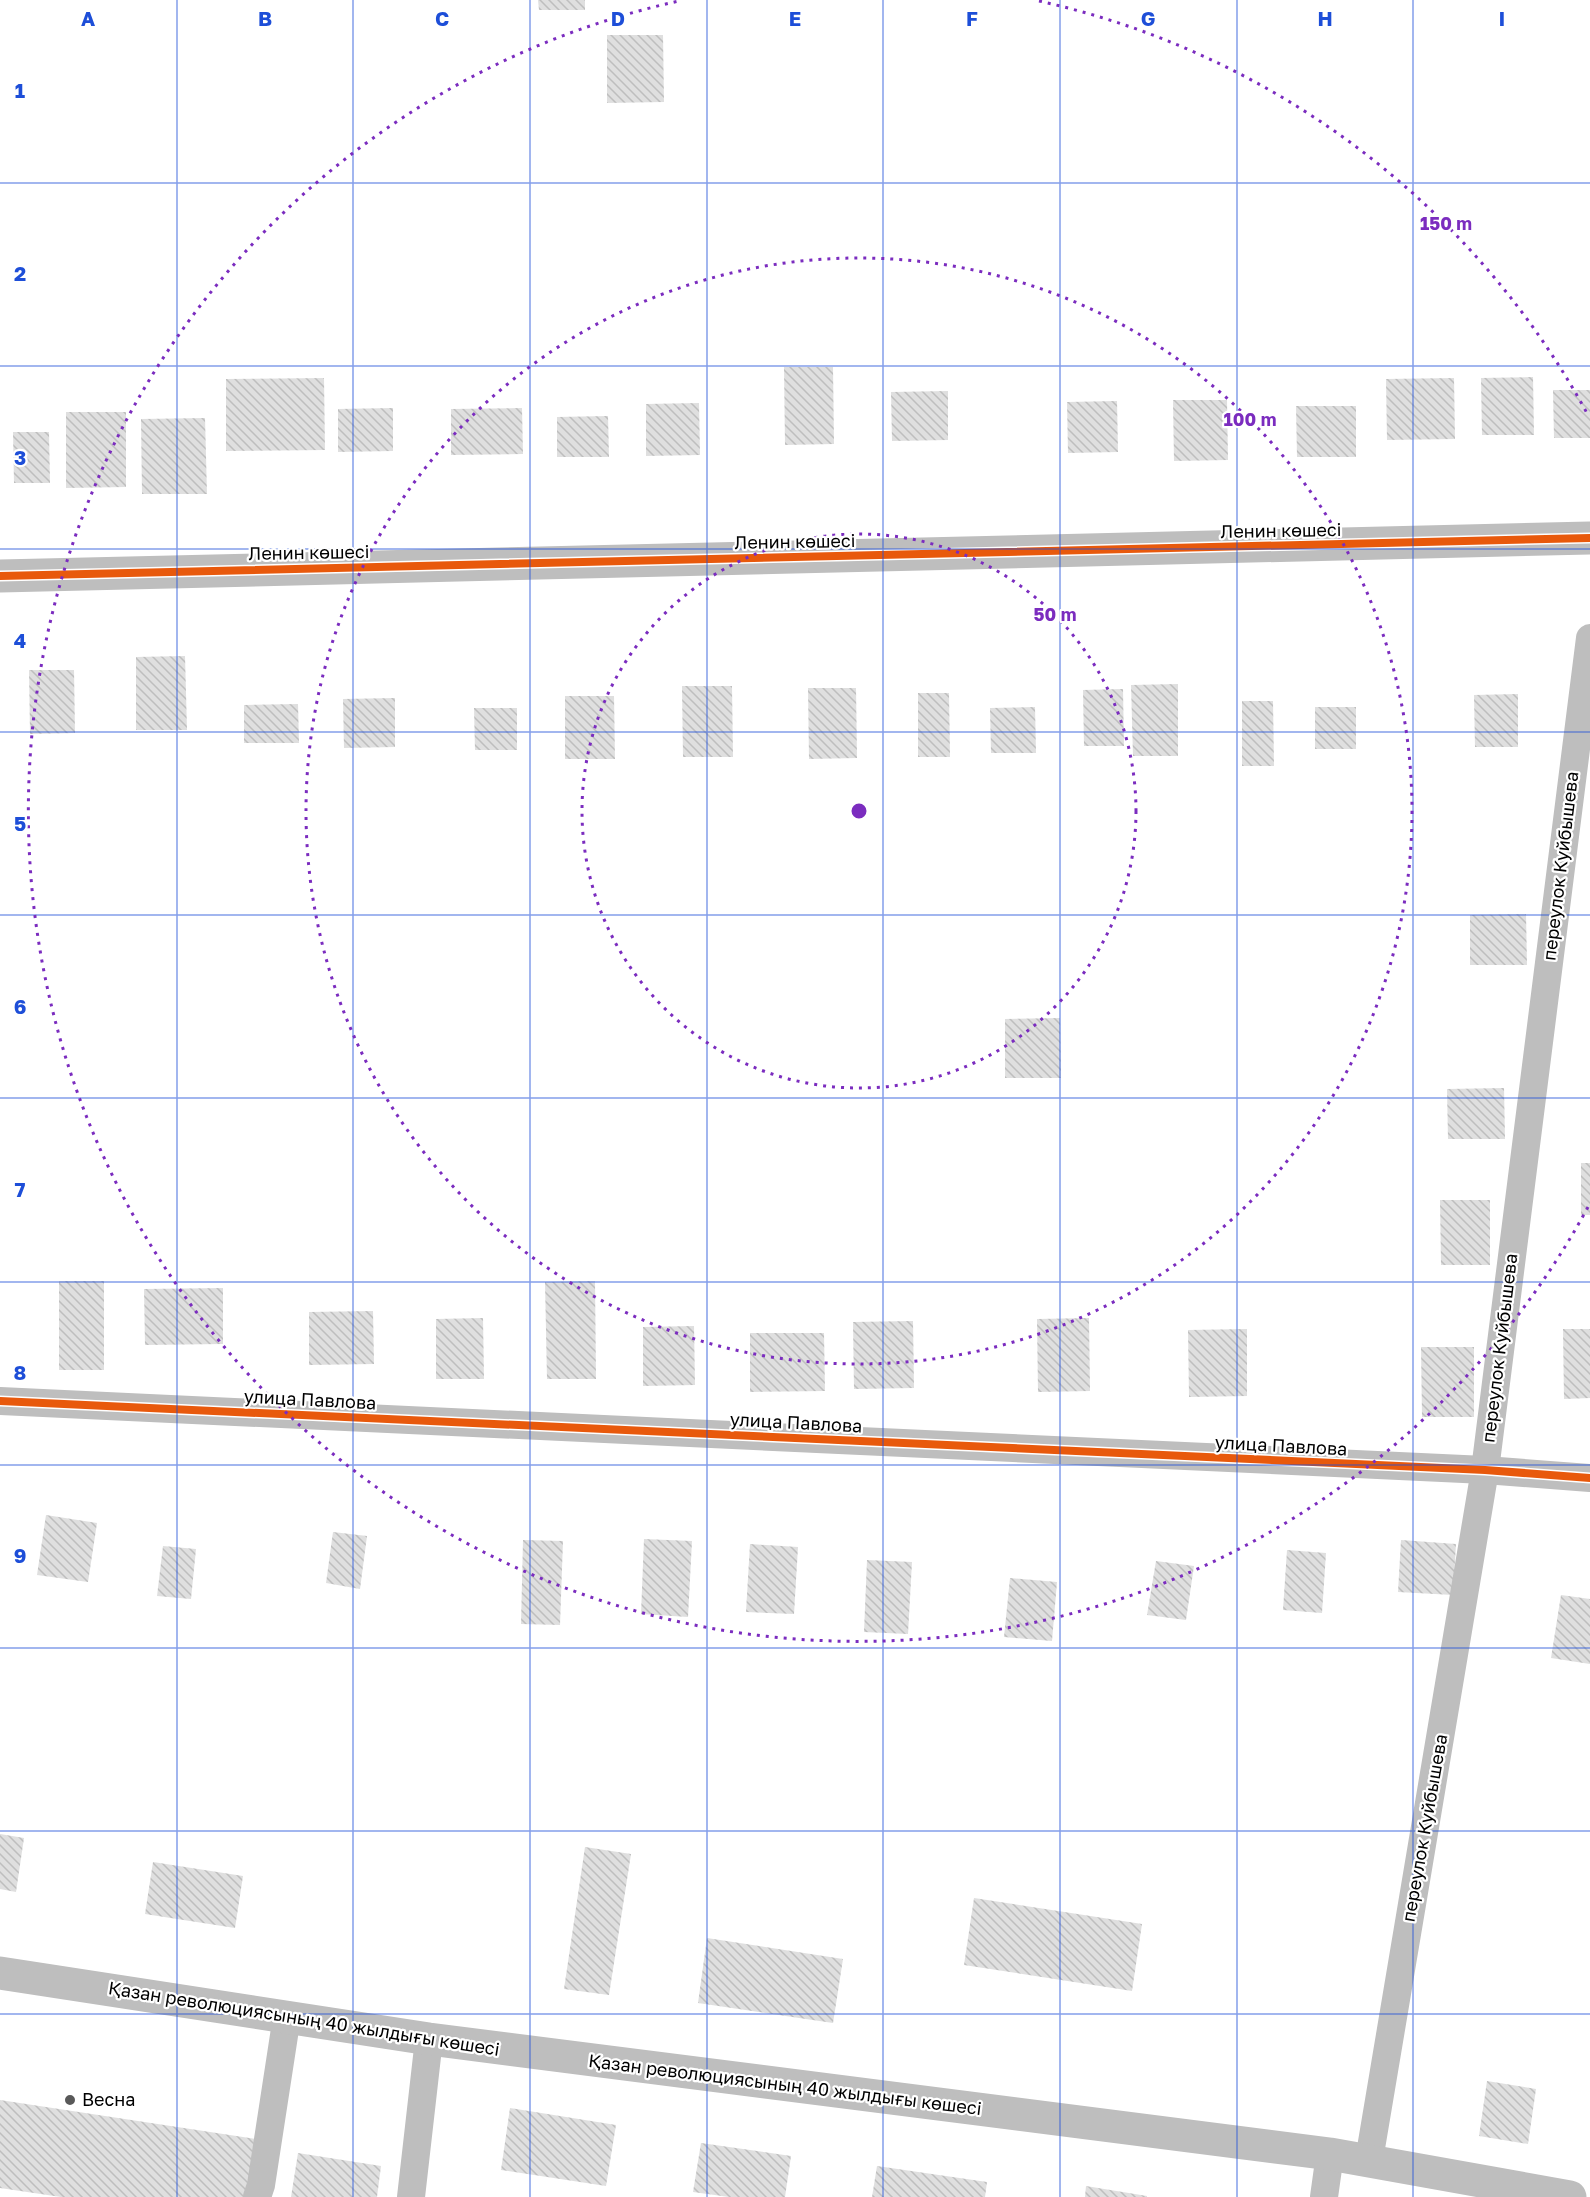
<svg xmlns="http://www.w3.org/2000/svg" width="1590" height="2197" font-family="'Golos Text',sans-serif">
<defs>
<pattern id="building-back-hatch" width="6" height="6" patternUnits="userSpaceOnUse" patternTransform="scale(1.5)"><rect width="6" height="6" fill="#dfdfdf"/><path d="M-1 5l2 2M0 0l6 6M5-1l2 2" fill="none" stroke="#bebebe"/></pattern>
</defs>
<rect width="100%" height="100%" fill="#fff"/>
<g fill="url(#building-back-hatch)">
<path d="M538 0H585V10H539Z"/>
<path d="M607 35H663L664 102 607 103Z"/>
<path d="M784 367H833L834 444 785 445Z"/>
<path d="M1533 377 1534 435H1482L1481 378Z"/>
<path d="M324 378 325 450 226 451V379Z"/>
<path d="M1454 378 1455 439 1387 440 1386 379Z"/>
<path d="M1553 390H1590V438H1554Z"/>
<path d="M948 391V440L892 441 891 392Z"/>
<path d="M1173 400H1227L1228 460 1174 461Z"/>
<path d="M1117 401 1118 452 1068 453 1067 402Z"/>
<path d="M699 403 700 455 646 456V404Z"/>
<path d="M1296 406H1356V457H1297Z"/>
<path d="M393 408V451L338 452V409Z"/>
<path d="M522 408 523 454 451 455V409Z"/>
<path d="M66 412H126V487L66 488Z"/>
<path d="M608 416 609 457H557V417Z"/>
<path d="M205 418 207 494H142L141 419Z"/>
<path d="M13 432H49L50 483H14Z"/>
<path d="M185 656 187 730H136V657Z"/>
<path d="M29 670H74L75 733 30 734Z"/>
<path d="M1178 684V756H1133L1131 685Z"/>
<path d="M682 686H732L733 757H683Z"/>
<path d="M808 688H856L857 758 809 759Z"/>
<path d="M1123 689 1124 746H1084L1083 690Z"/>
<path d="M918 693H949L950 757H918Z"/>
<path d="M1518 694V747H1475L1474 695Z"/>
<path d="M565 696H614L615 759H565Z"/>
<path d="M395 698V747L344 748 343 699Z"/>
<path d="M1242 701H1273L1274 766H1242Z"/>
<path d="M298 704 299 743H244V705Z"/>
<path d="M1035 707 1036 753H991L990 708Z"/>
<rect x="1315" y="707" width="41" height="42"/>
<path d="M474 708H517V750H475Z"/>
<path d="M1526 914 1527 965H1470V915Z"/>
<path d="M1060 1018 1061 1078H1005V1019Z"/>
<path d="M1504 1088 1505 1139H1448L1447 1089Z"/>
<rect x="1581" y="1163" width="9" height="52"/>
<path d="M1440 1200H1490V1265H1441Z"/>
<rect x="59" y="1281" width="45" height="89"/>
<path d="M595 1281 596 1379H547L545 1282Z"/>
<path d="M223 1288V1344L145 1345 144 1289Z"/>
<path d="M373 1311 374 1364 309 1365V1312Z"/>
<path d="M483 1318 484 1379H436V1319Z"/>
<path d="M1089 1318 1090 1391 1038 1392 1037 1319Z"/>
<path d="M913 1321 914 1388 854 1389 853 1322Z"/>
<path d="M694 1326 695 1385 643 1386V1327Z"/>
<path d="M1247 1329V1396L1189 1397 1188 1330Z"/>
<path d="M1563 1329H1590V1398L1564 1399Z"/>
<path d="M750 1333H824L825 1391 750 1392Z"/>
<path d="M1421 1347H1474V1417H1422Z"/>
<path d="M46 1515 97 1523 88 1582 37 1575Z"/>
<path d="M333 1532 367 1536 360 1589 326 1583Z"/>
<path d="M644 1539 692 1541 688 1617 641 1614Z"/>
<path d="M523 1540 563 1541 560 1625 521 1624Z"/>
<path d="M1401 1540 1456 1544 1453 1595 1398 1592Z"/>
<path d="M750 1544 798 1547 794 1614 746 1612Z"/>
<path d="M163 1546 196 1549 191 1599 157 1596Z"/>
<path d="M1287 1550 1326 1553 1322 1613 1283 1610Z"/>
<path d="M867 1560 912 1562 908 1634 864 1632Z"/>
<path d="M1156 1561 1194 1566 1186 1620 1147 1615Z"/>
<path d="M1010 1578 1057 1582 1052 1641 1004 1637Z"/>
<path d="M1561 1595 1590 1599V1664L1551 1658Z"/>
<path d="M0 1834 24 1838 16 1892 0 1889Z"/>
<path d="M585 1847 631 1854 609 1995 564 1989Z"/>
<path d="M153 1862 243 1876 235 1928 145 1914Z"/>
<path d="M974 1898 1142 1924 1132 1991 964 1965Z"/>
<path d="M707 1938 843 1959 833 2023 698 2003Z"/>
<path d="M1487 2081 1536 2089 1528 2144 1479 2136Z"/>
<path d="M0 2100 256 2139 247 2197H61L0 2188Z"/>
<path d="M510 2108 616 2125 606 2186 501 2170Z"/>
<path d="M701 2143 791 2156 785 2197H729L693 2192Z"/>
<path d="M298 2153 381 2166 377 2197H291Z"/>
<path d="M877 2166 987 2182 985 2197H872Z"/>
<path d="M1086 2186 1147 2196V2197H1085Z"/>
</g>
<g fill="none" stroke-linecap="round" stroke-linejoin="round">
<g stroke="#bebebe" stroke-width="28">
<path d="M0 1401 1485 1470 1590 1478"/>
<path d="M1369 2160 1485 1470 1590 638"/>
<path d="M257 2197 261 2185 287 2016"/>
<path d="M411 2197 429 2039"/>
<path d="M1324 2197 1330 2154"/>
</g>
<g stroke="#bebebe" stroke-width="33">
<path d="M0 576 1590 538"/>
<path d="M0 1973 429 2039 1330 2154 1570 2197"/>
</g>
<g stroke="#fff" stroke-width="11">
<g id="cycleway">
<path d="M0 576 1590 538"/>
<path d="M0 1401 1485 1470 1590 1478"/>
</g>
</g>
<use href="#cycleway" stroke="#e8590c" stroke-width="8"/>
</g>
<path fill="none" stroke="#1d4ed8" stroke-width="1.5" stroke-opacity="0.55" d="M177 0V2197M353 0V2197M530 0V2197M707 0V2197M883 0V2197M1060 0V2197M1237 0V2197M1413 0V2197M0 183H1590M0 366H1590M0 549H1590M0 732H1590M0 915H1590M0 1098H1590M0 1282H1590M0 1465H1590M0 1648H1590M0 1831H1590M0 2014H1590"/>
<g fill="none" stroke="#7b2cbf" stroke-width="3" stroke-dasharray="3 6">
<circle cx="859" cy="811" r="277"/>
<circle cx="859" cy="811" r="553"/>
<path d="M1588 1207A830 830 0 1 1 679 1M1039 1A830 830 0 0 1 1588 415"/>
</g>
<circle fill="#595959" stroke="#fff" stroke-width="2" cx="70" cy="2100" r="6"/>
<g text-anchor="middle" stroke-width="4.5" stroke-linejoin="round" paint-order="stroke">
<g font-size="18" fill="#000" stroke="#fff">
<text transform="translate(1281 531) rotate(-1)" y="6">Ленин көшесі</text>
<text transform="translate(795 542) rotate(-1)" y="6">Ленин көшесі</text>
<text transform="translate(309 553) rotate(-1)" y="6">Ленин көшесі</text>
<text transform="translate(1561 866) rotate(-83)" y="6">переулок Куйбышева</text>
<text transform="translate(1500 1348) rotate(-83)" y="6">переулок Куйбышева</text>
<text transform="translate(310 1400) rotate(3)" y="6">улица Павлова</text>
<text transform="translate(796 1423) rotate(3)" y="6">улица Павлова</text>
<text transform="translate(1281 1446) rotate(3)" y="6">улица Павлова</text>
<text transform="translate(1425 1828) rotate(-80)" y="6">переулок Куйбышева</text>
<text transform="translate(304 2019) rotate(9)" y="6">Қазан революциясының 40 жылдығы көшесі</text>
<text transform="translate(785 2085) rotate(7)" y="6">Қазан революциясының 40 жылдығы көшесі</text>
</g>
<g font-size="18" fill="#000" stroke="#fff" text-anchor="start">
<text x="82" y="2106">Весна</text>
</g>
</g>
<g font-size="20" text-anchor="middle" font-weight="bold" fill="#1d4ed8" stroke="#fff" stroke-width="4.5" stroke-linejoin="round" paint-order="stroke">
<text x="88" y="26">A</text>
<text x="265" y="26">B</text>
<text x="442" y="26">C</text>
<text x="618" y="26">D</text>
<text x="795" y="26">E</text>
<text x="972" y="26">F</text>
<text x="1148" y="26">G</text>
<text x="1325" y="26">H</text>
<text x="1502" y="26">I</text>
<text x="20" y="98">1</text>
<text x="20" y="281">2</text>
<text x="20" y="465">3</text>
<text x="20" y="648">4</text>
<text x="20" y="831">5</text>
<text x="20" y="1014">6</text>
<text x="20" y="1197">7</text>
<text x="20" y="1380">8</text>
<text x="20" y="1563">9</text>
</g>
<circle cx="859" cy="811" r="9" fill="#7b2cbf" stroke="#fff" stroke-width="3"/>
<g font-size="18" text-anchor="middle" font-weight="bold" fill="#7b2cbf" stroke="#fff" stroke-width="4.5" stroke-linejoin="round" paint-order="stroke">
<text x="1446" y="230">150 m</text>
<text x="1250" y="426">100 m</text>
<text x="1055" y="621">50 m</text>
</g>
</svg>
